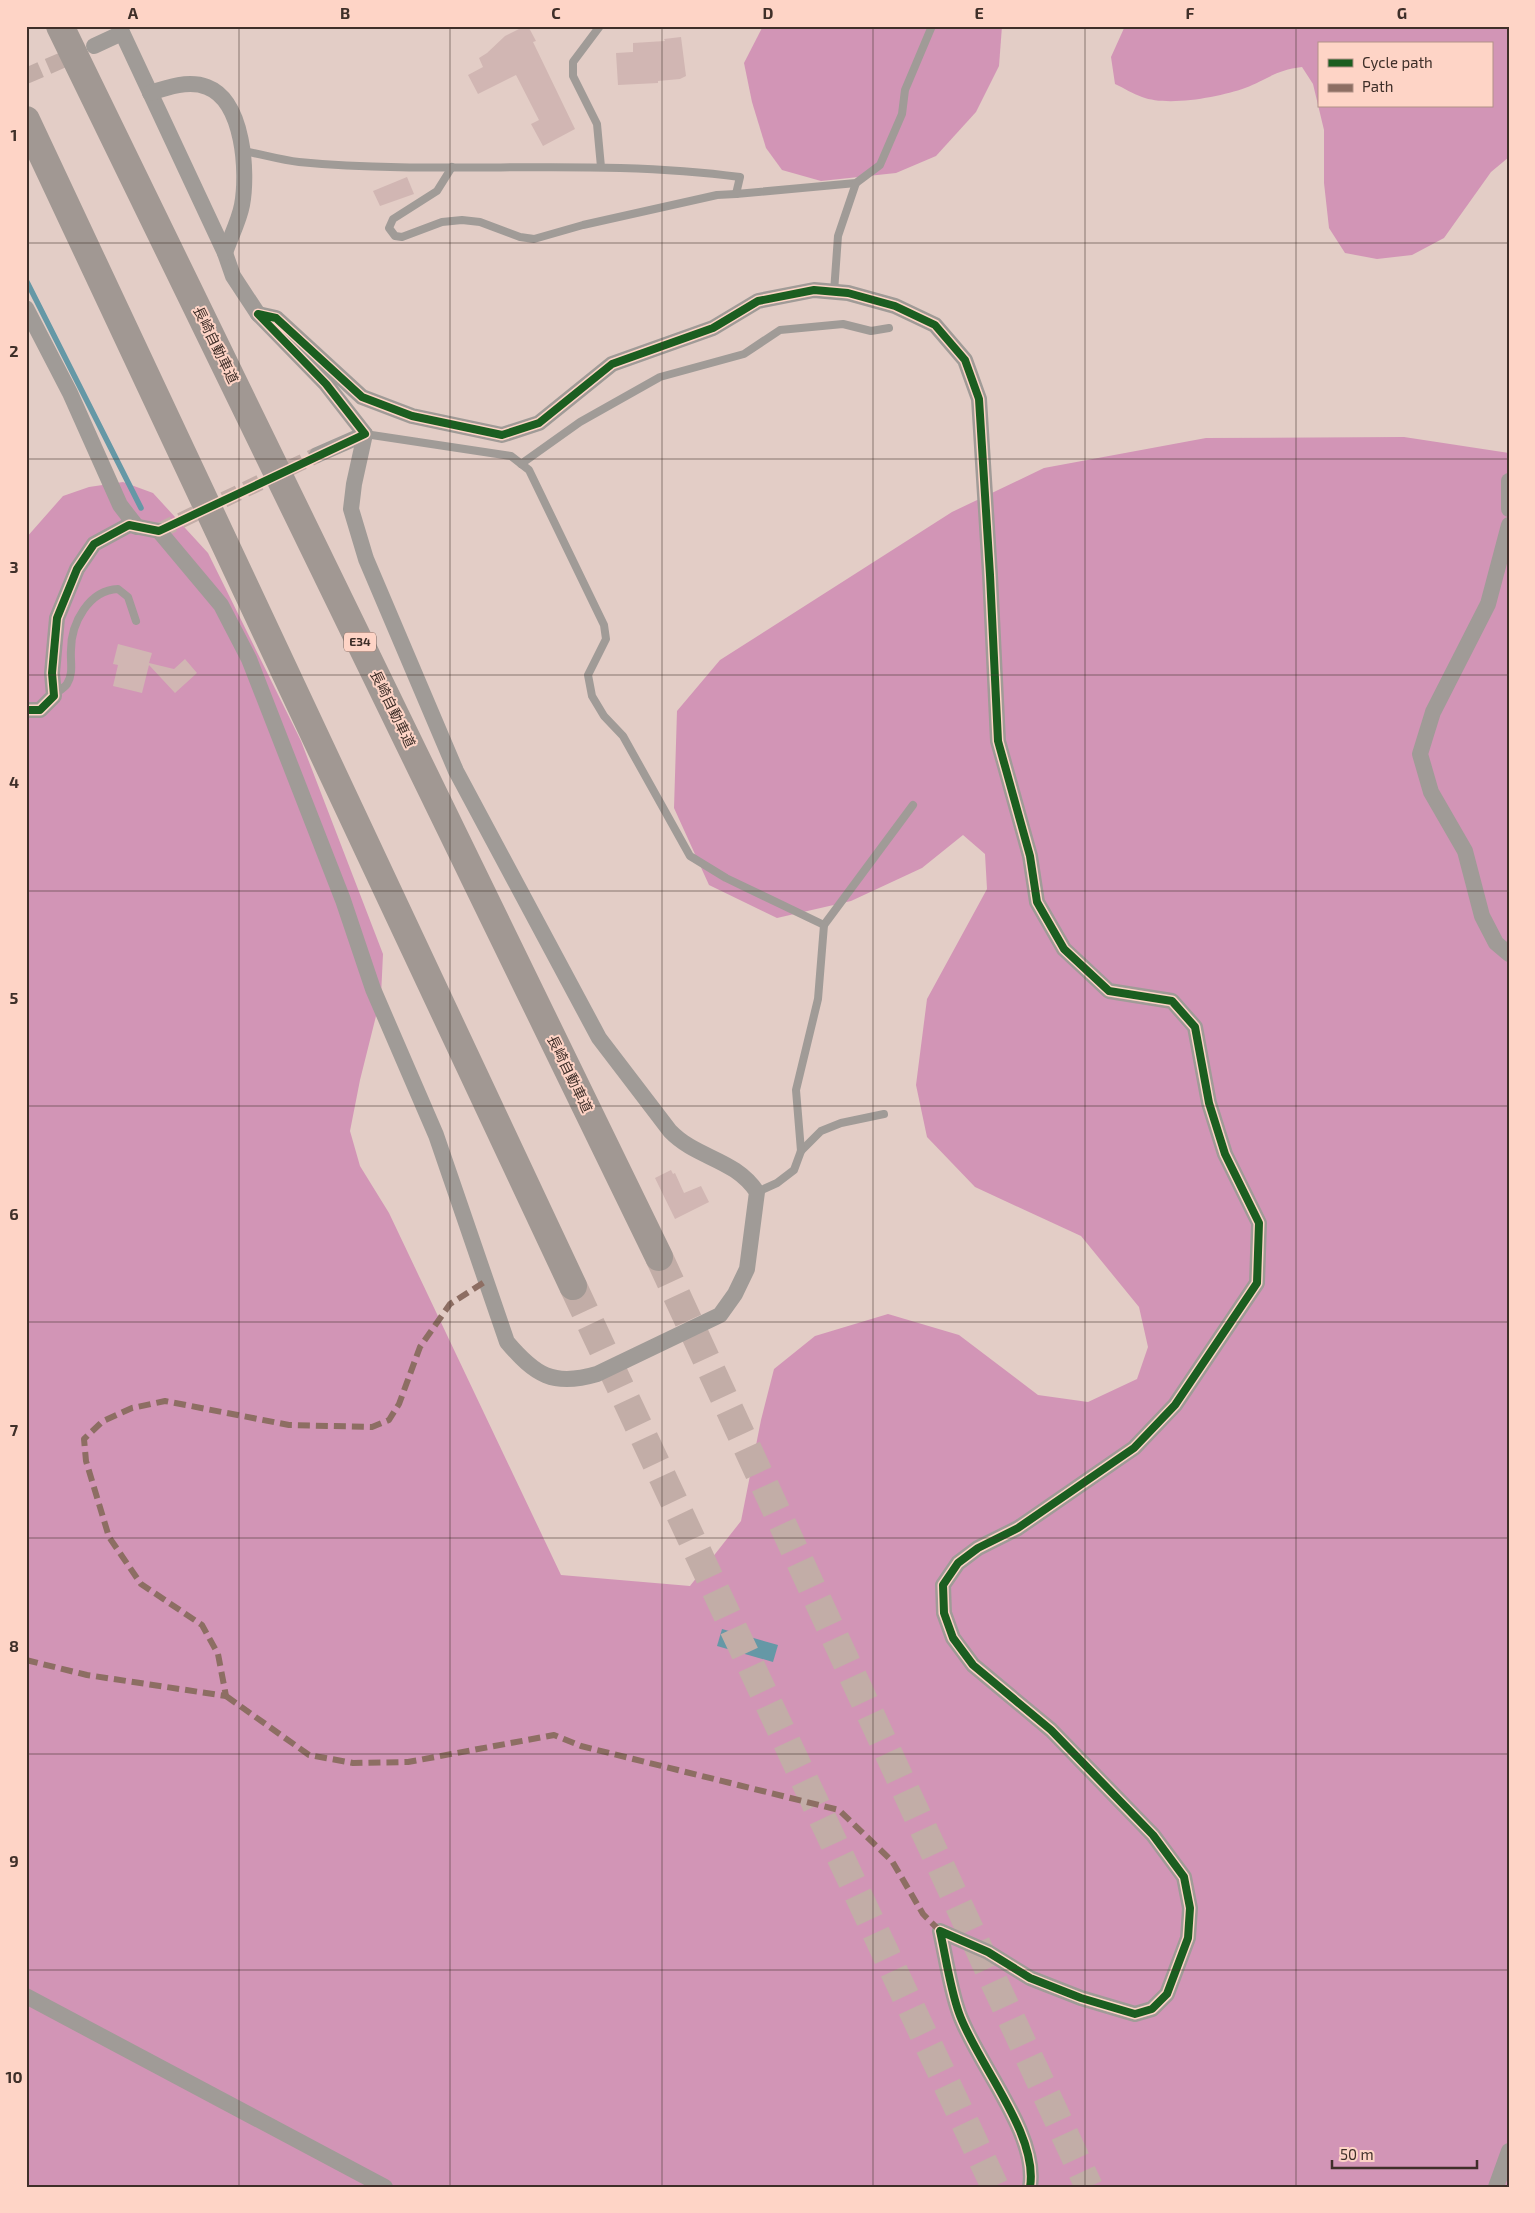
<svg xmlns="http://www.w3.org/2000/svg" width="1535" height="2213" font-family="'Exo 2','Noto Sans JP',sans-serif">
<rect width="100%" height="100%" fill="#e3cdc6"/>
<g fill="#d295b6" fill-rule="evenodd">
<path d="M763 26H1002L999 66 976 112 936 156 896 173 821 181 782 170 766 148 752 102 744 63Z"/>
<path d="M1125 26H1509V157L1491 172 1444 238 1412 255 1377 259 1345 253 1329 228 1324 183V130L1313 84 1302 67C1276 70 1268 79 1245 88 1220 97 1168 107 1142 97 1133 94 1124 88 1115 84L1111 57ZM1319 44H1491V106H1319Z"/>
<path d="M1404 437 1509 453V2187H26V538L63 496 89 487 123 482 153 493 208 553 301 741 383 954 381 996 360 1080 350 1131 360 1166 389 1213 561 1575 690 1586 741 1521 761 1420 774 1369 815 1336 888 1314 959 1335 1038 1395 1088 1402 1137 1379 1148 1347 1139 1307 1081 1236 975 1187 927 1137 916 1085 927 999 987 889 985 854 963 835 922 868 851 901 777 918 709 885 674 808 677 711 720 660 952 512 1044 468 1206 438Z"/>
</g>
<path fill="#6598a6" d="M722 1629 778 1645 773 1662 717 1646Z"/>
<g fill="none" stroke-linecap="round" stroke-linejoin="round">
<path stroke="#6598a6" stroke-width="5.5" d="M26 280 141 508"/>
</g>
<g fill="#d1b6b3">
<path d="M525 26H528L536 41 533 42 575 129 543 146 531 124 539 120 516 75 478 94 468 75 483 67 479 58 487 53 505 36Z"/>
<path d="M681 37 686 76 680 79 658 81V83L618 85 616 53 633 52V43L665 41 664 39Z"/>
<path d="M407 177 414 194 380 206 373 191Z"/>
<path d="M118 644 152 653 149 663 174 669 185 659 197 673 175 693 149 665 142 693 113 686 118 665 113 664Z"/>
<path d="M671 1170 673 1174 675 1173 684 1193 701 1186 709 1202 675 1219 655 1178Z"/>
</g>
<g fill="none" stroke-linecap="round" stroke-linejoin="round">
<g stroke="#c2ada7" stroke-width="16" stroke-dasharray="16 8" stroke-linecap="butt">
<path d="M26 76 81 52"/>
<path d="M159 531 317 455"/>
</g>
<g stroke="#c2ada7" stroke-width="28" stroke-dasharray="28 14" stroke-linecap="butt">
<path d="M659 1257 1089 2187"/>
<path d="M573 1286 995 2187"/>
</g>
<g stroke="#a09b97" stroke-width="8">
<path d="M600 26 573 62V76L597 124 601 167"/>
<path d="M243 151C261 154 280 160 299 162 445 176 593 157 740 177L736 194 856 183 880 165 902 114 905 90 932 26"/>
<path d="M452 167 437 191 393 219 389 228 395 236 402 237 442 222 462 220 480 222 520 237 534 239 583 225 717 195 736 194"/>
<path d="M834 292 838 236 856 183"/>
<path d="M365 434 511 456 529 470 604 625 606 639 588 675 592 696 604 716 623 736 690 856 726 878 824 925 913 805"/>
<path d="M521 464 580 422 660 377 744 354 780 330 843 324 871 331 889 328"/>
<path d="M55 694C59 691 64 688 67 684 74 673 70 661 71 650 71 623 89 590 118 589L128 597 136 621"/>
<path d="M801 1151 821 1131 841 1123 884 1114"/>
<path d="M757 1192 777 1183 794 1170 801 1151 796 1090 818 999 824 925"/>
</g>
<g stroke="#a09b97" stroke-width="16">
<path d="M119 26 225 253 233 276 258 314"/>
<path d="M94 46 122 33"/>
<path d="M150 93C168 87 189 80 207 87 244 101 248 173 242 205 239 221 230 238 225 253"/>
<path d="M26 308 70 393 120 505 137 527"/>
<path d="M317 455 365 434 326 384 258 314 276 318 362 397 412 416 502 435 539 423 612 364 713 328 758 301 814 290 848 293 895 306 935 325 965 360 979 399 990 575 998 741 1030 856 1037 902 1064 949 1109 991 1172 1001 1195 1027 1209 1103 1225 1154 1259 1223 1257 1283 1175 1405 1134 1448 1018 1528 978 1548 958 1563 943 1585 944 1613 953 1638 973 1665 1051 1730 1153 1835 1184 1877 1190 1908 1188 1938 1167 1994 1152 2009 1135 2014 1081 1998 1030 1978 988 1952 940 1931C946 1958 950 1988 959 2013 976 2062 1039 2134 1030 2187"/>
<path d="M1509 481V509"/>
<path d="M1509 525 1488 604 1433 712 1420 754 1431 792 1465 851 1482 916 1496 943 1509 954"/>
<path d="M26 710H40L54 696 52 673 57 618 77 569 94 544 129 525 159 531 221 605 249 659 343 900 373 989 436 1135 507 1342C535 1375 553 1387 597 1374L720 1315 735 1294 747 1269 757 1192C734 1158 697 1159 670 1131L599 1038 456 771 366 559 351 509 354 484 365 434"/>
<path d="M26 1996 385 2187"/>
<path d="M1496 2187 1509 2151"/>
</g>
<g stroke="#a19893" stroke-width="28">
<path d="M60 26 659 1257"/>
<path d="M26 120 573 1286"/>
</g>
<g stroke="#8d6e63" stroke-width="6" stroke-dasharray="12 6" stroke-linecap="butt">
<path d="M26 1660 87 1675 226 1696 218 1654 202 1625 141 1584 109 1537 86 1461 84 1439 103 1421 132 1408 165 1401 289 1425 372 1427 389 1420 399 1404 420 1347 450 1304 486 1281"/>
<path d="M226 1696 309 1755 353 1763 408 1762 554 1735 581 1746 839 1810 892 1861 923 1914 940 1931"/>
</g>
<g stroke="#fed4c6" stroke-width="11">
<path id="cycleway" d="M26 710H40L54 696 52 673 57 618 77 569 94 544 129 525 159 531 365 434 326 384 258 314 276 318 362 397 412 416 502 435 539 423 612 364 713 328 758 301 814 290 848 293 895 306 935 325 965 360 979 399 990 575 998 741 1030 856 1037 902 1064 949 1109 991 1172 1001 1195 1027 1209 1103 1225 1154 1259 1223 1257 1283 1175 1405 1134 1448 1018 1528 978 1548 958 1563 943 1585 944 1613 953 1638 973 1665 1051 1730 1153 1835 1184 1877 1190 1908 1188 1938 1167 1994 1152 2009 1135 2014 1081 1998 1030 1978 988 1952 940 1931C946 1958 950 1988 959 2013 976 2062 1039 2134 1030 2187"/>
</g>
<use href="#cycleway" stroke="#1b5e20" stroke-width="8"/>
</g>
<path fill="none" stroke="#3f2f29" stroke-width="1" stroke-opacity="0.55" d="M239 26V2187M450 26V2187M662 26V2187M873 26V2187M1085 26V2187M1296 26V2187M26 243H1509M26 459H1509M26 675H1509M26 891H1509M26 1106H1509M26 1322H1509M26 1538H1509M26 1754H1509M26 1970H1509"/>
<g text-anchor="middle" stroke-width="4" stroke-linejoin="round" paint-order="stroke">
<rect fill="#fed4c6" stroke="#786058" stroke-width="1" x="344" y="632.5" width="32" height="19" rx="4"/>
<g font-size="12" font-weight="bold" fill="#3f2f29">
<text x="360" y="646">E34</text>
</g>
<g font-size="14" fill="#3f2f29" stroke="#fed4c6">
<text transform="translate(216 345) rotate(64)" y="5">長崎自動車道</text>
<text transform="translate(393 709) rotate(64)" y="5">長崎自動車道</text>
<text transform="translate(570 1074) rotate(64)" y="5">長崎自動車道</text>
</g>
</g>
<rect width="1535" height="2213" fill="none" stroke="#fed4c6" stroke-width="55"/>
<rect x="1318" y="42" width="175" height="65" fill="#fed4c6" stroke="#b29287"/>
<rect x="1328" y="59" width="25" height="8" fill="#1b5e20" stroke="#b29287"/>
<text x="1362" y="68" font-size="15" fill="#3f2f29">Cycle path</text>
<rect x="1328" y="84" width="25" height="8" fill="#8d6e63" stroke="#b29287"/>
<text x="1362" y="92" font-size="15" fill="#3f2f29">Path</text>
<path d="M1332 2160v8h145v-8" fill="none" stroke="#3f2f29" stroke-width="2.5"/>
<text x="1340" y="2160" font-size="15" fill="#3f2f29" stroke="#fed4c6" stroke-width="4" paint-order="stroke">50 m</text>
<rect x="28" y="28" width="1480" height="2158" fill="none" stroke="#3f2f29" stroke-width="2"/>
<g font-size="16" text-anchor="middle" font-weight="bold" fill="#3f2f29">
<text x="133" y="19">A</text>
<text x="345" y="19">B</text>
<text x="556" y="19">C</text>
<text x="768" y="19">D</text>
<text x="979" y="19">E</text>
<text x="1190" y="19">F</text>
<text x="1402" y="19">G</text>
<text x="14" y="141">1</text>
<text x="14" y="357">2</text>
<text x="14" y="573">3</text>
<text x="14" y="788">4</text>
<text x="14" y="1004">5</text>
<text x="14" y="1220">6</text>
<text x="14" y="1436">7</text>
<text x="14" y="1652">8</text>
<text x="14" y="1867">9</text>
<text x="14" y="2083">10</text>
</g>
</svg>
